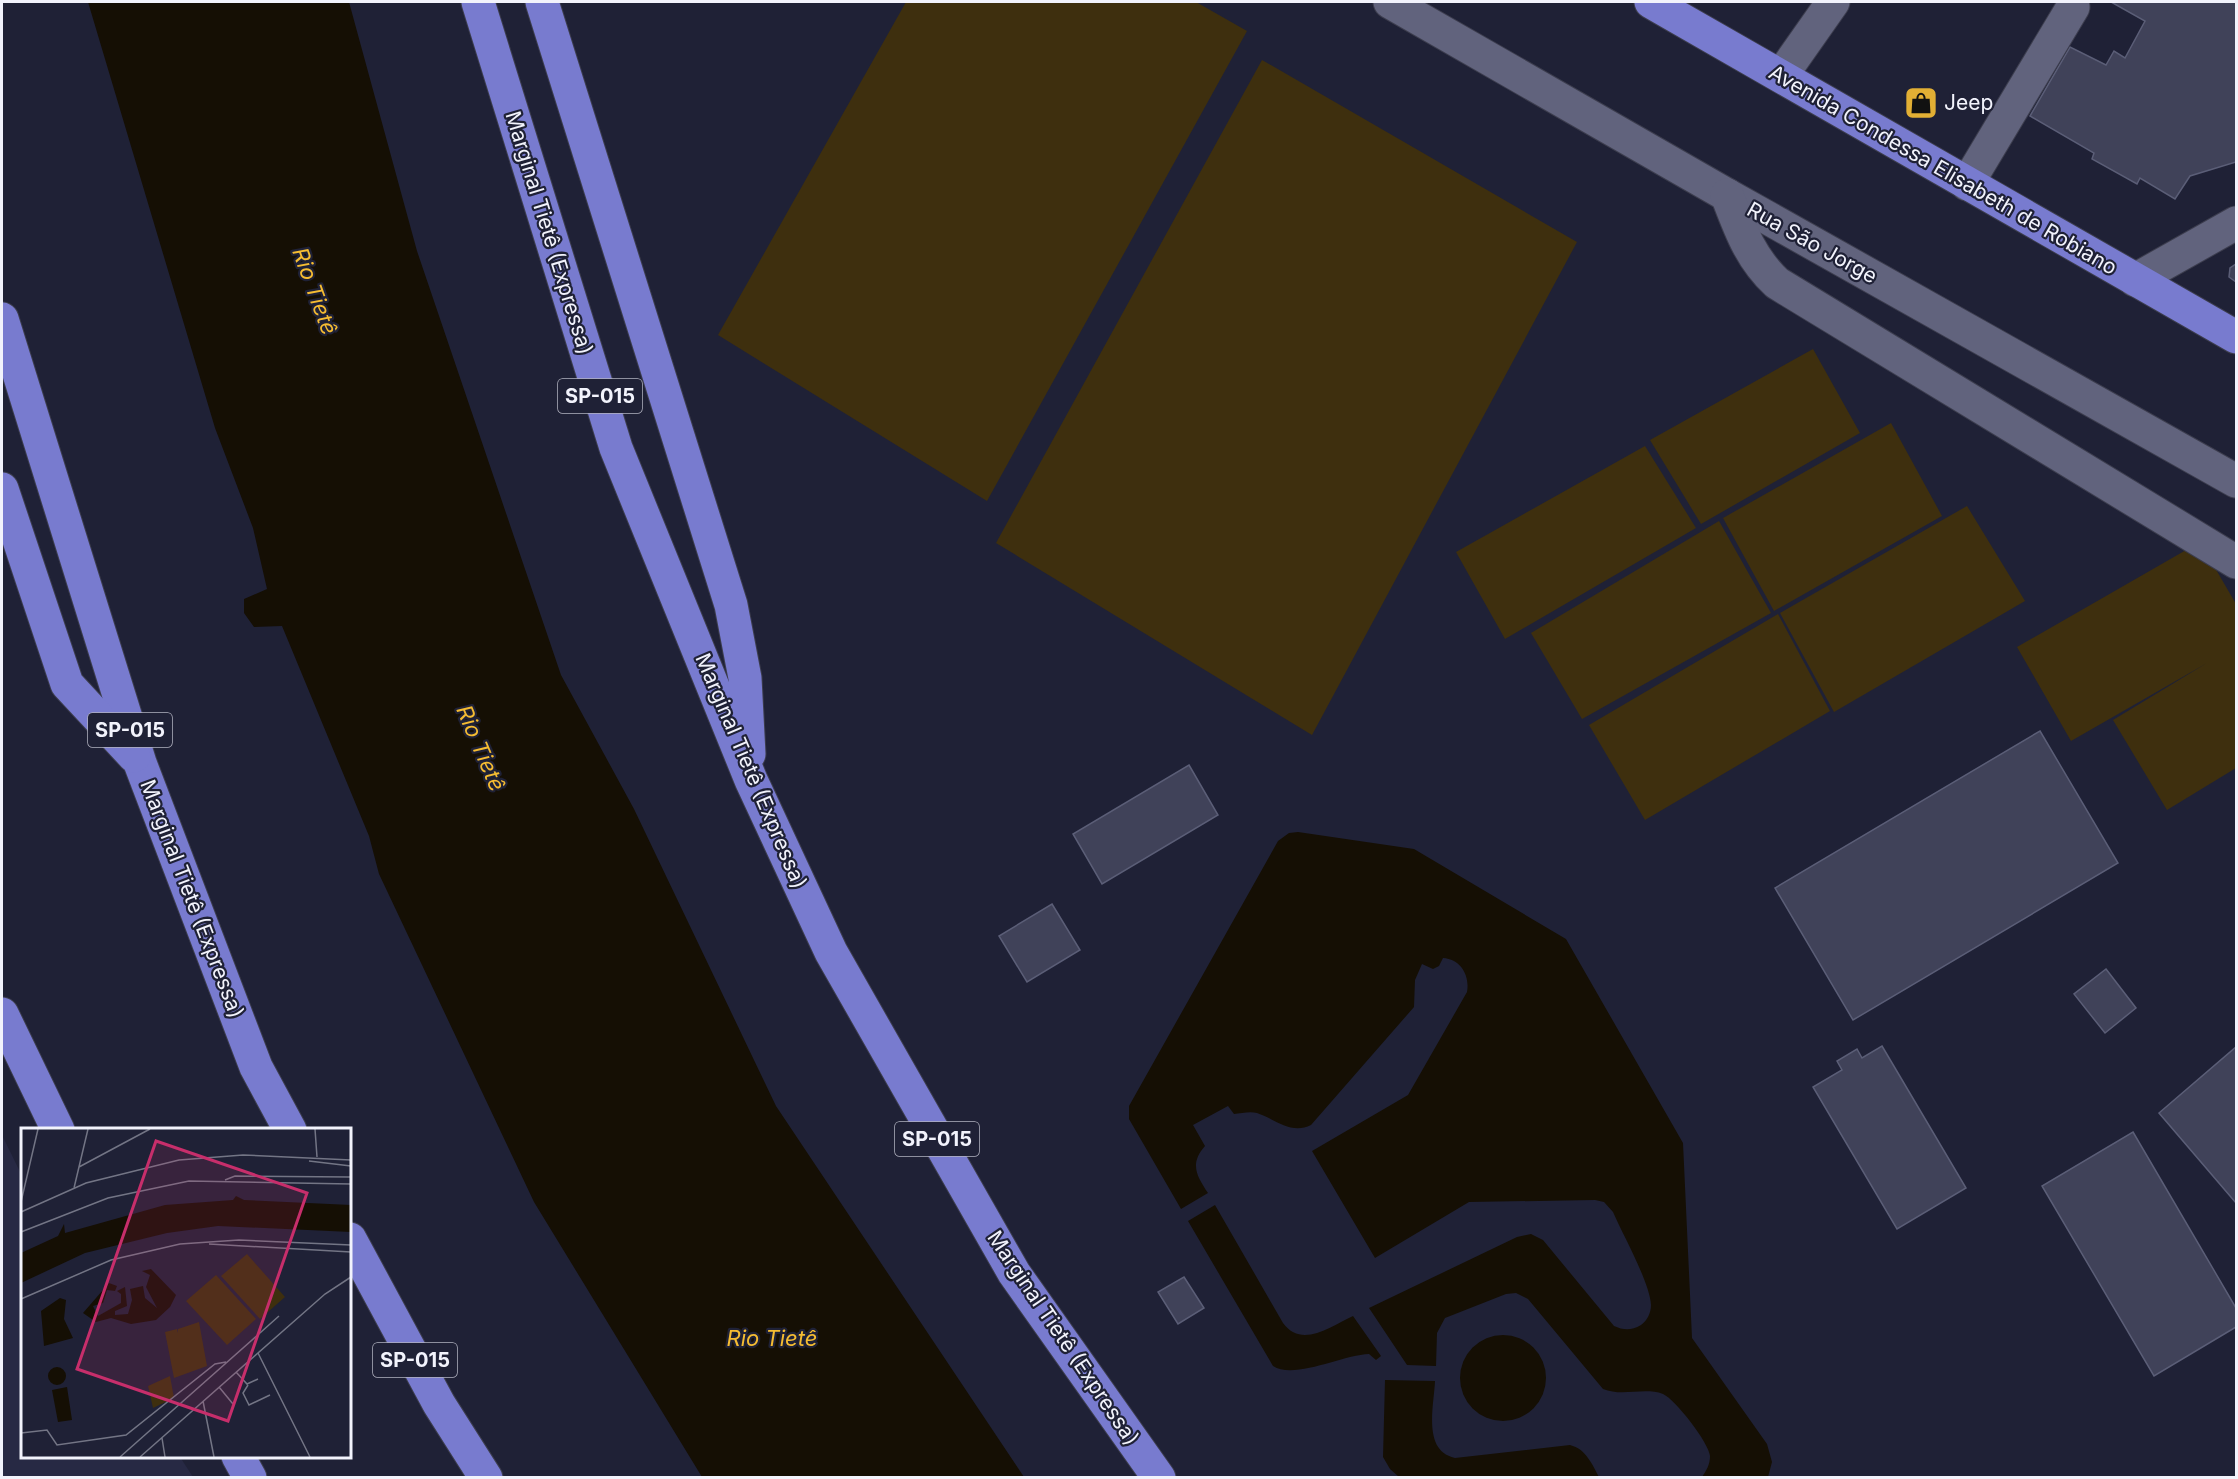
<svg xmlns="http://www.w3.org/2000/svg" width="2238" height="1479" font-family="Inter,sans-serif">
<rect width="100%" height="100%" fill="#1f2136"/>
<path fill="#272944" d="M2 1135 22 1176V1456L180 1457 193 1477H2Z"/>
<g fill="#3e2f0e">
<path d="M906 2H1196L1247 31 987 501 718 335Z"/>
<path d="M1262 60 1577 242 1312 735 996 543Z"/>
<path d="M1813 349 1860 433 1701 524 1650 440Z"/>
<path d="M1891 423 1942 516 1774 611 1723 518Z"/>
<path d="M1645 446 1696 528 1505 639 1456 552Z"/>
<path d="M1967 506 2025 601 1834 712 1780 613Z"/>
<path d="M1719 521 1771 613 1582 719 1531 633Z"/>
<path d="M2200 542 2236 604V768L2167 810 2113 720 2207 663 2071 741 2017 647Z"/>
<path d="M1778 614 1830 711 1645 820 1589 725Z"/>
</g>
<g fill="#150f04">
<path d="M88 2H349L417 251 561 675 634 809 776 1106 1024 1477H702L534 1202 379 874 369 836 282 626 254 627 244 613V599L267 589 253 528 215 428Z"/>
<path d="M1298 832 1414 849 1566 939 1683 1143 1692 1338 1767 1444 1772 1462 1768 1477H1702C1706 1471 1710 1465 1710 1456 1709 1443 1675 1399 1663 1394 1644 1387 1622 1397 1603 1389L1528 1299 1516 1293 1506 1294 1445 1318 1437 1333 1436 1366 1407 1365 1369 1308 1517 1237 1531 1234 1543 1240 1614 1326C1623 1330 1631 1331 1641 1325 1647 1321 1651 1313 1651 1305 1650 1283 1623 1235 1613 1212L1604 1202 1595 1200 1469 1202 1375 1258 1312 1151 1408 1095 1467 992C1470 976 1461 959 1443 958L1439 966 1433 969 1422 964 1415 980 1414 1007 1311 1125C1291 1135 1275 1119 1257 1113 1251 1111 1241 1113 1234 1114L1228 1106 1193 1125 1205 1146C1189 1164 1197 1176 1208 1193L1181 1209 1129 1119V1106L1278 841 1289 833Z"/>
<path d="M1215 1205 1283 1323C1302 1349 1331 1326 1353 1316L1381 1356 1376 1360 1369 1354C1342 1355 1294 1380 1273 1366L1188 1221Z"/>
<circle cx="1503" cy="1378" r="43"/>
<path d="M1385 1380 1435 1381C1434 1406 1422 1451 1455 1458L1570 1445C1586 1449 1592 1464 1599 1477H1399L1390 1469 1383 1457Z"/>
</g>
<g fill="#404259" stroke="#5b5e77" stroke-width="1.5">
<path d="M2111 2H2236V162L2190 176 2175 199 2140 178 2137 184 2092 159 2094 153 2030 116 2070 47 2106 65 2114 51 2125 58 2145 21Z"/>
<path d="M2236 264V282L2229 277 2230 268Z"/>
<path d="M2040 731 2118 863 1853 1020 1775 888Z"/>
<path d="M1189 765 1218 815 1102 884 1073 834Z"/>
<path d="M1052 904 1080 950 1027 982 999 936Z"/>
<path d="M2106 969 2136 1008 2105 1033 2074 994Z"/>
<path d="M1882 1046 1966 1188 1897 1229 1813 1087 1842 1070 1837 1061 1857 1049 1862 1058Z"/>
<path d="M2236 1047V1203L2159 1113Z"/>
<path d="M2133 1132 2236 1308V1327L2154 1376 2042 1186Z"/>
<path d="M1184 1277 1204 1308 1178 1324 1158 1292Z"/>
</g>
<g fill="none" stroke-linecap="round" stroke-linejoin="round">
<g stroke="#3c3d4e" stroke-width="35">
<g id="minor">
<path d="M1390 2 1727 195 2236 481"/>
<path d="M1781 76 1833 2"/>
<path d="M1967 184 2073 7"/>
<path d="M1727 195C1740 229 1750 258 1777 283L2236 562"/>
<path d="M2135 280 2236 223"/>
</g>
</g>
<g stroke="#3c3d4e" stroke-width="35">
<g id="highway">
<path d="M478 2 616 448 751 780 831 952 1014 1273 1159 1478"/>
<path d="M542 2 731 605 745 678 749 754"/>
<path d="M1651 2 2236 337"/>
<path d="M2 319 140 763 256 1067 290 1130"/>
<path d="M2 489 67 684 134 756"/>
<path d="M2 1014 58 1130"/>
<path d="M350 1239 439 1404 486 1478"/>
<path d="M238 1456 250 1478"/>
</g>
</g>
<use href="#minor" stroke="#61637d" stroke-width="33"/>
<use href="#highway" stroke="#787bcf" stroke-width="33"/>
</g>
<defs>
<g id="shop-square" transform="scale(1.725)"><rect x="-9" y="-9" width="18" height="18" rx="4" fill="#e2af34" stroke="#1f2136"/><path d="M-5-2.5h2.3a2.7 3.5 0 0 1 5.4 0H5L5.5 6h-11ZM-1.5-2.5h3a1.5 2.3 0 0 0-3 0Z" fill="#111"/></g>
</defs>
<g fill-rule="evenodd">
<use href="#shop-square" x="1921" y="103"/>
</g>
<g text-anchor="middle" stroke-width="4.5" stroke-linejoin="round" paint-order="stroke">
<g fill="#1f2136" stroke="#b3b4c1" stroke-width="1.5">
<rect x="558" y="379" width="84" height="34" rx="4.5"/>
<rect x="88" y="713" width="84" height="34" rx="4.5"/>
<rect x="895" y="1122" width="84" height="34" rx="4.5"/>
<rect x="373" y="1343" width="84" height="34" rx="4.5"/>
</g>
<g font-size="20" font-weight="bold" fill="#f2f3fc">
<text x="600" y="403">SP-015</text>
<text x="130" y="737">SP-015</text>
<text x="937" y="1146">SP-015</text>
<text x="415" y="1367">SP-015</text>
</g>
<g font-size="21" fill="#f2f3fc" stroke="#1f2136" text-anchor="start">
<text x="1944" y="110">Jeep</text>
</g>
<g font-size="21" fill="#f2f3fc" stroke="#1f2136">
<text transform="translate(1943 170) rotate(30)" y="7">Avenida Condessa Elisabeth de Robiano</text>
<text transform="translate(549 233) rotate(73)" y="7">Marginal Tietê (Expressa)</text>
<text transform="translate(1812 243) rotate(29)" y="7">Rua São Jorge</text>
<text transform="translate(751 771) rotate(67)" y="7">Marginal Tietê (Expressa)</text>
<text transform="translate(192 899) rotate(69)" y="7">Marginal Tietê (Expressa)</text>
<text transform="translate(1063 1338) rotate(56)" y="7">Marginal Tietê (Expressa)</text>
</g>
<g font-size="22" font-style="italic" fill="#f5bc32" stroke="#1f2136">
<text transform="translate(315 291) rotate(70)" y="8">Rio Tietê</text>
<text transform="translate(481 748) rotate(67)" y="8">Rio Tietê</text>
<text x="772" y="1346">Rio Tietê</text>
</g>
</g>
<g transform="translate(21 1128)">
<rect width="330" height="330" fill="#1f2136"/>
<path d="M226 126 264 169 239 191 200 148ZM195 147 235 191 206 217 165 173ZM178 194 186 238 153 250 144 204 156 201 157 205V201ZM149 248 153 270 132 280 127 258Z" fill="#3e2f0e"/>
<path d="M215 68 223 72 330 77V104L197 98 146 105 64 125 0 155V125L37 108 43 96 44 105 144 77 212 72ZM130 141 155 167 149 179 135 192 110 196 90 190 75 194 62 185 88 155 96 158 94 163 86 162 82 175 72 178 77 188 100 175V166L96 163 104 159 106 178 94 183V187L107 186 111 172 109 161 122 158 124 170 136 180 125 159 129 147 121 143ZM39 170 45 172 43 191 52 210 23 218 20 183ZM27 248a9 9 0 1 1 18 0a9 9 0 1 1-18 0ZM46 259 51 292 37 294 31 262Z" fill="#150f04"/>
<path fill="none" stroke="#737585" stroke-width="1.5" d="M294 1 296 29M288 33 330 38M58 39 129 1M204 52 214 48 330 49M53 60 67 1M0 74 17 1M0 84 65 55 158 32 222 27 330 32M0 104 87 70 168 53 330 56M188 116 330 124M0 171 90 132 159 116 218 112 330 117M237 225 289 329M215 244 226 256 237 251M227 257 222 265 228 277 249 267M198 259 212 276M182 273 193 329M0 305 26 302 36 317 105 307 194 236 205 234M141 310 144 329M99 329 258 188M119 329 304 166 330 149"/>
<path fill="#c72e6b" fill-opacity="0.15" stroke="#c72e6b" stroke-width="3" d="M135 13 286 65 207 293 56 241Z"/>
<rect width="330" height="330" fill="none" stroke="#f2f3fc" stroke-width="3"/>
</g>
<rect width="2238" height="1479" fill="none" stroke="#f2f3fc" stroke-width="6"/>
</svg>
